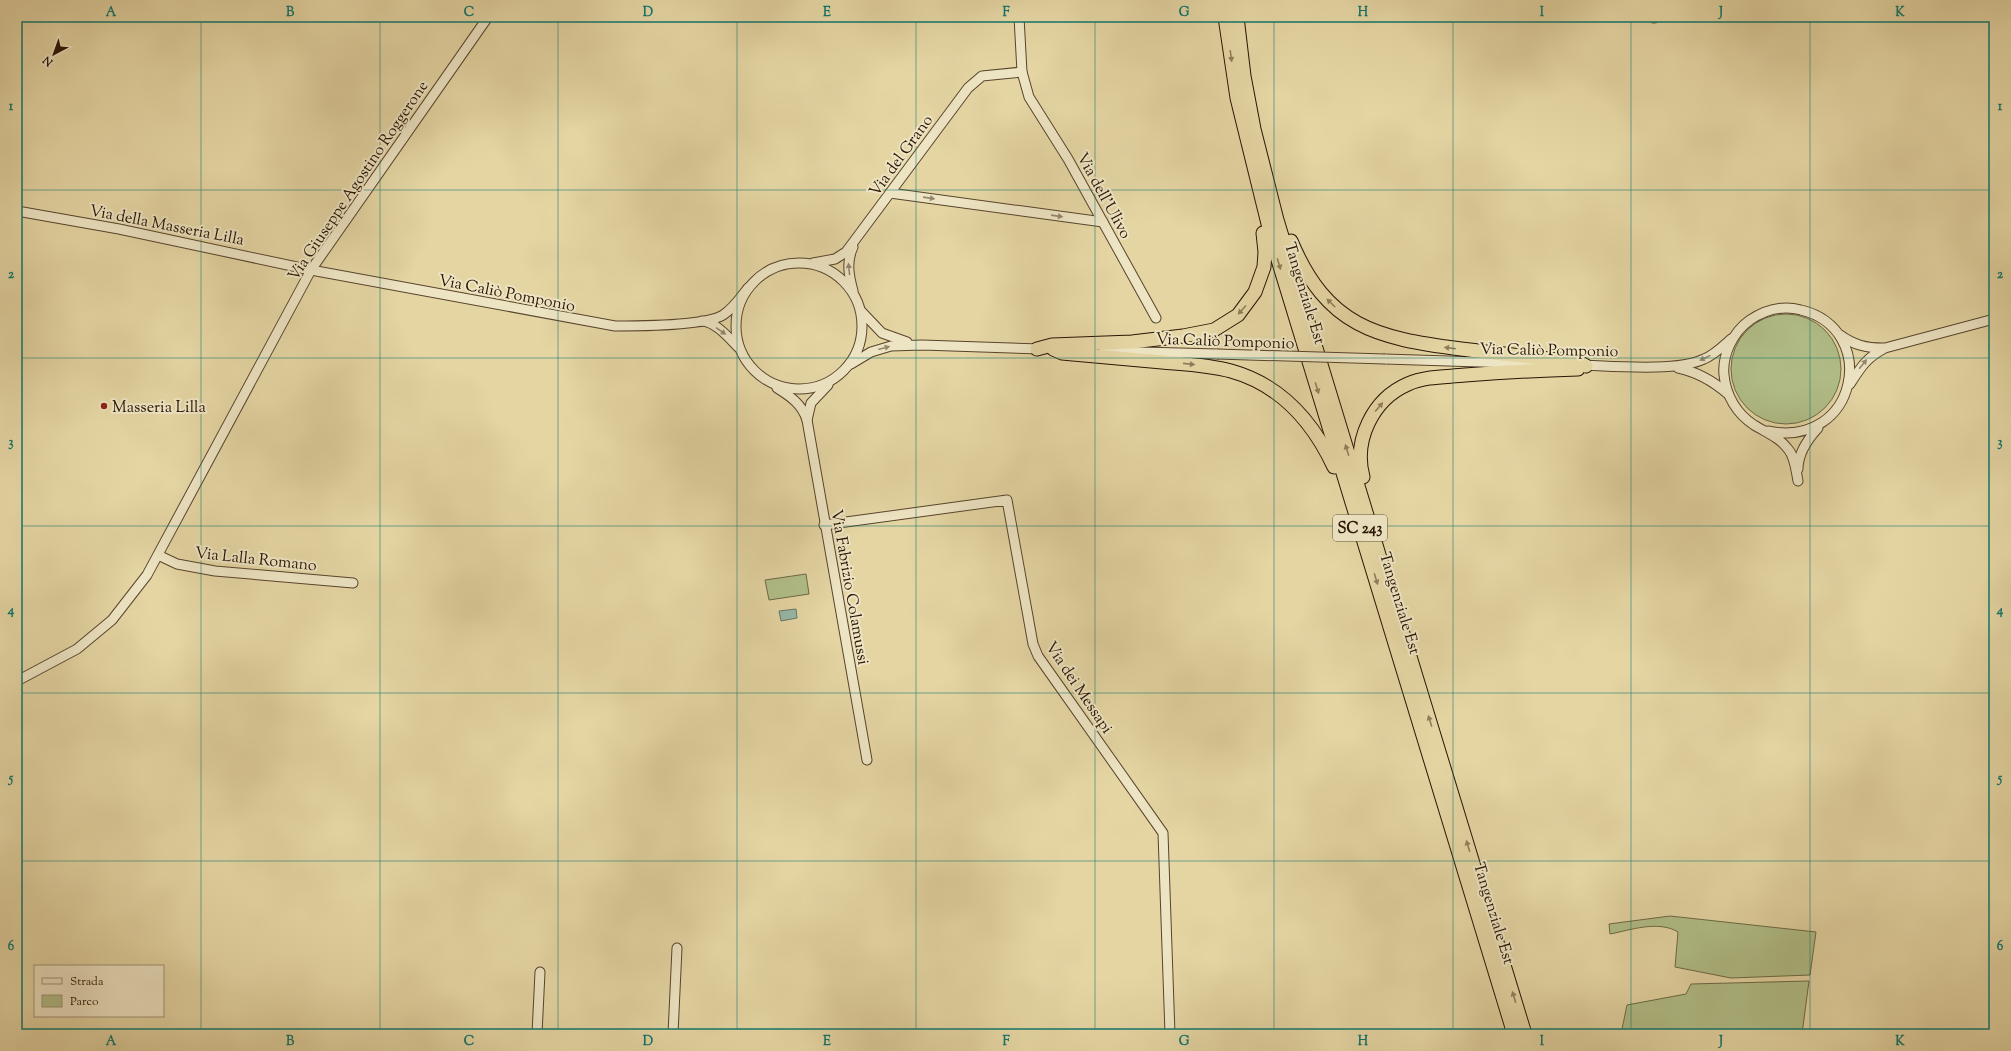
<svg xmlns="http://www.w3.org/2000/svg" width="2011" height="1051" font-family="'Sorts Mill Goudy',serif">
<rect width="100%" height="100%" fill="#e4d5a3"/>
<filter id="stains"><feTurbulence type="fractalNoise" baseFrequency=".005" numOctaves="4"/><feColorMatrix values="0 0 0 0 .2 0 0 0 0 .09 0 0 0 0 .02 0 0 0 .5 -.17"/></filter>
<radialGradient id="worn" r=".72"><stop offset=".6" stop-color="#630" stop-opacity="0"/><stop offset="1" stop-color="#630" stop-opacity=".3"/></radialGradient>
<g fill="#b1be88" stroke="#6d6946">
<circle cx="1786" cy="369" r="55"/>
<path d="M806 574 809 594 769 600 765 580Z"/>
<path d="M1670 916 1816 932 1810 975 1731 978 1675 967 1678 932C1658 920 1631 930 1610 934L1609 924Z"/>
<path d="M1809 981 1802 1034H1621L1627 1005 1686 994 1691 984Z"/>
</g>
<path fill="#95b8a8" stroke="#6a7666" d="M796 609 797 618 781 621 779 611Z"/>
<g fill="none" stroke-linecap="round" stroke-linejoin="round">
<g stroke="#58442c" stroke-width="11">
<g id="minor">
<path d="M1019 17 1022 72 1029 97 1068 159 1156 318"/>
<path d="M1654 18V17"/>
<path d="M890 193 1103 222"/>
<path d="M17 211 119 229 311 270 615 326C639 326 705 326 723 315 733 309 741 297 748 288"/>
<path d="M853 247C846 262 849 276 853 291"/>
<circle cx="799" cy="326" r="63"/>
<path d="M813 263 835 259 846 252 968 88 982 76 1022 72"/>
<path d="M861 311 882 333 907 342"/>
<path d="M702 321C716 322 729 338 738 347"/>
<path d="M1840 335C1854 345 1866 348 1883 348"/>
<path d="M1104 351 1217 354"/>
<path d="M1385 359 1546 364"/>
<path d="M851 364 871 352 891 346 922 345 1041 349"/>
<path d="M1581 365C1612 366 1677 372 1704 359 1714 355 1722 347 1731 339"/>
<path d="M1678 368C1698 372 1713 381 1728 394"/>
<path d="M1850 384C1861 367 1866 358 1885 348L1994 319"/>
<path d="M777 388C790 396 802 404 807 420L867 760"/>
<path d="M807 420 811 403 828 385"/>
<path d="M1768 431C1858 449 1880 329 1801 310 1783 305 1765 310 1750 320 1733 332 1722 355 1724 375 1726 396 1737 414 1754 425 1767 433 1779 437 1788 449 1795 457 1796 471 1798 481"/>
<path d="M1798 469C1798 453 1807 440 1818 428"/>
<path d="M824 525 1007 500 1033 644 1038 656 1163 833 1170 1034"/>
<path d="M158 555 177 564 215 571 353 583"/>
<path d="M17 681 77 649 112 620 147 575 311 270 488 17"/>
<path d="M537 1034 540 972"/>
<path d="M673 1034 677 948"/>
</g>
</g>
<g stroke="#291404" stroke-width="15">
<g id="highway">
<path d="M1225 17 1237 98 1272 240 1514 1034"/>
<path d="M1237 17 1244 76 1254 129 1277 220 1525 1034"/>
<path d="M1291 241C1327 327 1376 338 1461 349 1501 354 1540 358 1579 362L1586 366"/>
<path d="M1037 349 1052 345 1132 342 1183 336 1214 330 1238 315 1255 292 1264 267 1265 252 1263 233"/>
<path d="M1053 349 1062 353C1096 356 1129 359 1162 362 1185 364 1209 365 1231 371 1281 385 1313 422 1334 467"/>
<path d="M1363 477C1353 440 1373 399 1408 384 1426 376 1447 377 1465 375 1503 372 1540 370 1578 369"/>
</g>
</g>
<use href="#minor" stroke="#ede4c3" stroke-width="9"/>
<use href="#highway" stroke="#e4d5a3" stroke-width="13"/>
<g stroke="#58442c" stroke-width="11" stroke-linecap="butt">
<path id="minor-bridge" d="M1217 354 1385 359"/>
</g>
<use href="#minor-bridge" stroke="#ede4c3" stroke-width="9"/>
</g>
<defs><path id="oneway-solid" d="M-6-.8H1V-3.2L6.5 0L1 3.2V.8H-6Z"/></defs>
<g fill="#907e5b">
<use href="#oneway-solid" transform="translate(1231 56) rotate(82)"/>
<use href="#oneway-solid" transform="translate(1279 264) rotate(73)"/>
<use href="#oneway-solid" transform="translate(1331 303) rotate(-135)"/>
<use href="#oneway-solid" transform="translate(1242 310) rotate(132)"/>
<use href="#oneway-solid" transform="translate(1450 348) rotate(-173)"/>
<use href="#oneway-solid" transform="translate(1189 364) rotate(6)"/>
<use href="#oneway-solid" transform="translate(1317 388) rotate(73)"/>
<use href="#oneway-solid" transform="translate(1379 407) rotate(-50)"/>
<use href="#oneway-solid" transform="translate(1347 450) rotate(-107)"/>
<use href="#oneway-solid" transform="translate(1376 579) rotate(73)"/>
<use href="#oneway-solid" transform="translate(1430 721) rotate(-107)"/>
<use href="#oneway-solid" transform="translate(1468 846) rotate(-107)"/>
<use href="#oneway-solid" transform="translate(1514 997) rotate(-107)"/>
</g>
<g fill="#95866d">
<use href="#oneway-solid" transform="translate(929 198) rotate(8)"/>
<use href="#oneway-solid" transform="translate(1057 216) rotate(8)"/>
<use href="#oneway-solid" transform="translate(849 269) rotate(-96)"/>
<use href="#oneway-solid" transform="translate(721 331) rotate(35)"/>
<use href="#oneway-solid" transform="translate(884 348) rotate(-15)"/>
<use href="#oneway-solid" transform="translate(1705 358) rotate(154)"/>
<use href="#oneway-solid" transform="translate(1863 364) rotate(-51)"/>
</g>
<path fill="none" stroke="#0f766e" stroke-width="1" stroke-opacity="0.55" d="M201 17V1034M380 17V1034M558 17V1034M737 17V1034M916 17V1034M1095 17V1034M1274 17V1034M1453 17V1034M1631 17V1034M1810 17V1034M17 190H1994M17 358H1994M17 526H1994M17 693H1994M17 861H1994"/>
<circle fill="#8f2418" stroke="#ede4c3" stroke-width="1.5" cx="104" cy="406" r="4"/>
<g text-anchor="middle" stroke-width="4" stroke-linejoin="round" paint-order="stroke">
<rect fill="#ede4c3" stroke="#64523d" stroke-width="1" x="1333" y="515" width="54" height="26" rx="3"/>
<g font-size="15" font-weight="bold" fill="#291404">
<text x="1360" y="533">SC 243</text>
</g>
<g font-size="16" fill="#291404" stroke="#ede4c3">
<text transform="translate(900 155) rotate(-54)" y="6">Via del Grano</text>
<text transform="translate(357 180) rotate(-56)" y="6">Via Giuseppe Agostino Roggerone</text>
<text transform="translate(1105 195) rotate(61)" y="6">Via dell'Ulivo</text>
<text transform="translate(167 224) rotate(11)" y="6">Via della Masseria Lilla</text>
<text transform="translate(507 292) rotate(11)" y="6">Via Caliò Pomponio</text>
<text transform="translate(1306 293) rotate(73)" y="6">Tangenziale Est</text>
<text transform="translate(1225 340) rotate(2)" y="6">Via Caliò Pomponio</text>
<text transform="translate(1549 349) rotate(1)" y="6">Via Caliò Pomponio</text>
<text transform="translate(256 558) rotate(6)" y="6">Via Lalla Romano</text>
<text transform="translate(851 587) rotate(80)" y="6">Via Fabrizio Colamussi</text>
<text transform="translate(1401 603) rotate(73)" y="6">Tangenziale Est</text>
<text transform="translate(1080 687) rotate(56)" y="6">Via dei Messapi</text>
<text transform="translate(1495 913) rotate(73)" y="6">Tangenziale Est</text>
</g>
<g font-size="16" fill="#291404" stroke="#ede4c3" text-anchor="start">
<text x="112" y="412">Masseria Lilla</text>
</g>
</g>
<rect width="2011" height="1051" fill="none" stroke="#e4d5a3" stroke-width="44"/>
<rect x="34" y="965" width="130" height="52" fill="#ede4c3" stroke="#9f9177"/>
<rect x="42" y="978" width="20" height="6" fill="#ede4c3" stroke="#9f9177"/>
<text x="70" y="985" font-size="12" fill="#291404">Strada</text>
<rect x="42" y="995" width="20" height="12" fill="#b1be88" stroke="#9f9177"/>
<text x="70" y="1005" font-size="12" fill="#291404">Parco</text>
<g transform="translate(54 54) rotate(221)" stroke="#ede4c3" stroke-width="3" paint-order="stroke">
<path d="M0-3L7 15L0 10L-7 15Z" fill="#291404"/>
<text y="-6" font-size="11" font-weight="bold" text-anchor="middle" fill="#291404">N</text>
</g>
<rect x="22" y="22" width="1967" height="1007" fill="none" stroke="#0f766e" stroke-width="1.5"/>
<g font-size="13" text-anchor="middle" font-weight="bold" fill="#0f766e">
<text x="111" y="16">A</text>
<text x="290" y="16">B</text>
<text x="469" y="16">C</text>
<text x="648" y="16">D</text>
<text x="827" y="16">E</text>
<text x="1006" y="16">F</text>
<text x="1184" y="16">G</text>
<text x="1363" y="16">H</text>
<text x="1542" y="16">I</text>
<text x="1721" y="16">J</text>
<text x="1900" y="16">K</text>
<text x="11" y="110">1</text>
<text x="2000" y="110">1</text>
<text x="11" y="278">2</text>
<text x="2000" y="278">2</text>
<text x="11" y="446">3</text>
<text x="2000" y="446">3</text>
<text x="11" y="614">4</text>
<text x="2000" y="614">4</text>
<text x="11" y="782">5</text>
<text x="2000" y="782">5</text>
<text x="11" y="950">6</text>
<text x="2000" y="950">6</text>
<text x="111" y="1045">A</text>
<text x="290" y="1045">B</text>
<text x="469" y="1045">C</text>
<text x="648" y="1045">D</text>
<text x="827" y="1045">E</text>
<text x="1006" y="1045">F</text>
<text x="1184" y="1045">G</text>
<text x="1363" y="1045">H</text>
<text x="1542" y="1045">I</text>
<text x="1721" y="1045">J</text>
<text x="1900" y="1045">K</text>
</g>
<rect width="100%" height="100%" filter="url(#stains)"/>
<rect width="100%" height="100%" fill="url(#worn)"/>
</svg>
